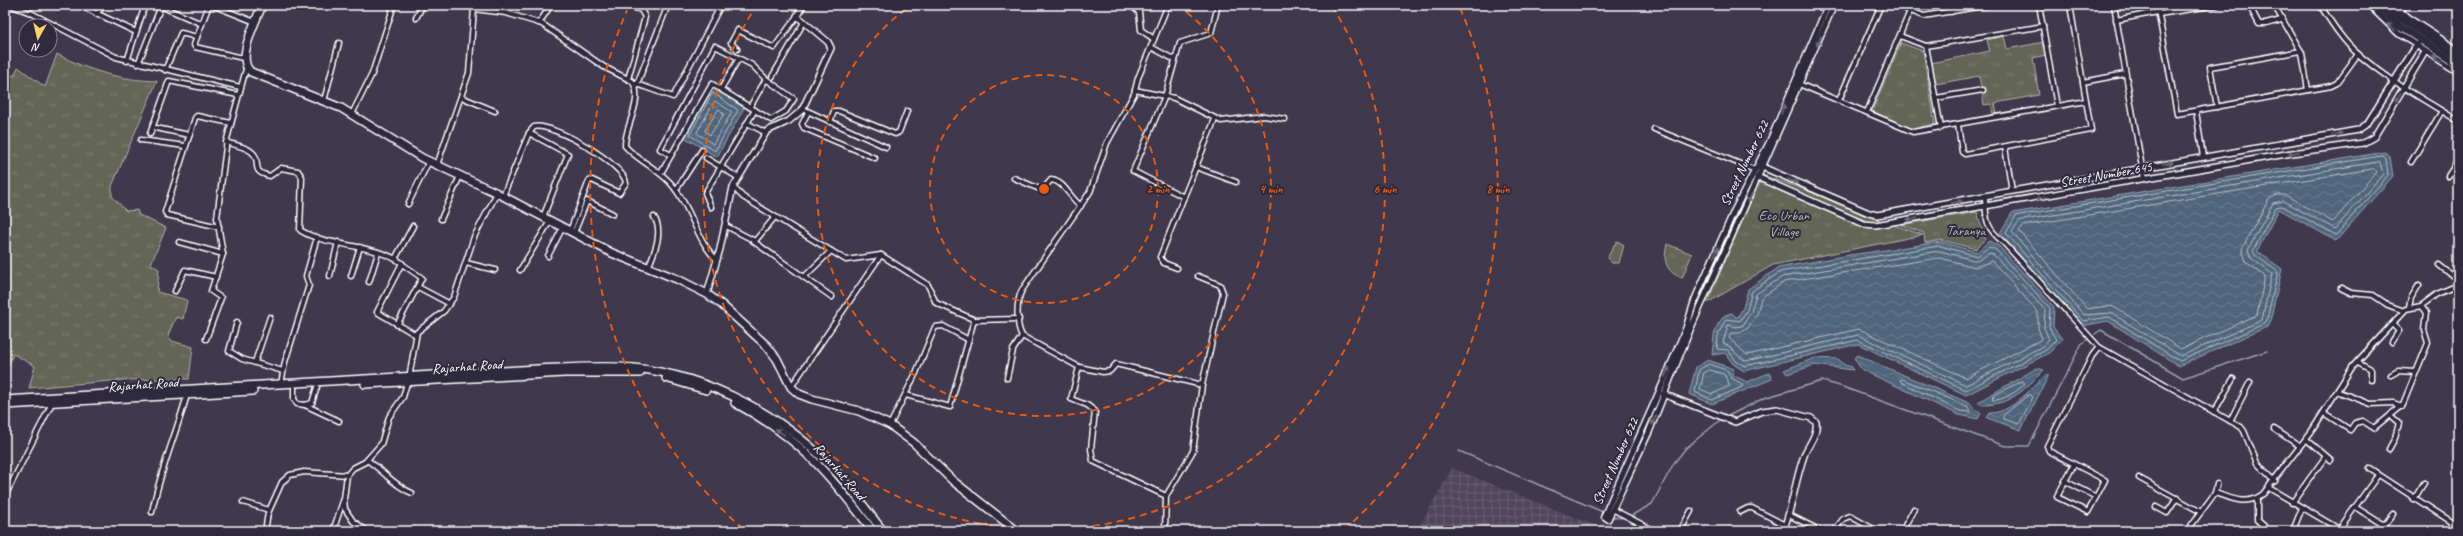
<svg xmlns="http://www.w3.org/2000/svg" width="2463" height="536" font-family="Caveat,sans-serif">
<defs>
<pattern id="industrial-grid" width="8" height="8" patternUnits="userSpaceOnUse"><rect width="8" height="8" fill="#50455b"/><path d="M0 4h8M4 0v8" fill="none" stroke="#6a6174"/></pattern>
<pattern id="grass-tufts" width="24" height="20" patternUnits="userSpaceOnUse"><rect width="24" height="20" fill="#646557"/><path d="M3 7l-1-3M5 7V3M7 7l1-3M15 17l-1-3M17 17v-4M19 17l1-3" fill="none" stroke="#7b7c70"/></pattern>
<pattern id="water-waves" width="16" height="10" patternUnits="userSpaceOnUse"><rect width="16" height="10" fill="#50657c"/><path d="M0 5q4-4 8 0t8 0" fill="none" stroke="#6a7c90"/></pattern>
</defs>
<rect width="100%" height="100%" fill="#40384d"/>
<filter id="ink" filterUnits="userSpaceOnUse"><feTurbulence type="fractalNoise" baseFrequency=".025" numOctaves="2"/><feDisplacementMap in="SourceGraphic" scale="8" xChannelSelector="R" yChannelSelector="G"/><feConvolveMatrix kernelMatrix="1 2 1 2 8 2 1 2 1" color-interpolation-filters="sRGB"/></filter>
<g filter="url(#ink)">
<path fill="url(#industrial-grid)" d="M1452 468 1609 531H1423L1418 529Z"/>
<g fill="url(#grass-tufts)" stroke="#b2b2ab">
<path d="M2004 36 2007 49 2044 42 2046 55 2033 58 2039 95 1995 103 1997 114H1993L1991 104 1984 105 1979 76 1936 84 1931 63 1990 51 1987 40Z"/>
<path d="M1901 43 1923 51 1935 124 1913 129 1872 111Z"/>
<path d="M57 54C89 71 121 80 157 81L112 186V196L126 211 137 210 139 215 166 228 151 264 159 269 157 292 187 300 183 319 176 317 168 335 172 341 193 347 189 379 122 380 29 388 35 366 13 354 5 375V73L14 76 18 67 45 87Z"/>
<path d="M1762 175 1801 188 1862 214 1923 235 1773 265 1707 303Z"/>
<path d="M1977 212 1985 239 1976 249 1941 240 1925 243 1924 233 1901 225Z"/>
<path d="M1617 241 1624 245 1619 263H1612L1607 258Z"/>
<path d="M1667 244 1692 254 1682 278C1665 271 1663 261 1667 244Z"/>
</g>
<g fill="url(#water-waves)" stroke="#96a3b0">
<path d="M712 86 744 108 717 157 684 137Z"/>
<path d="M2385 152 2390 157 2393 176 2336 241 2279 209 2257 251 2282 269 2269 326 2179 366 2108 321 2082 326 2000 233 2012 213Z"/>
<path d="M1989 241 1999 246 2054 307 2053 327 2062 339 2049 353 1966 395 1858 344 1744 371 1733 364 1725 353 1712 355 1714 335 1718 324 1725 315 1732 313 1737 318 1743 308 1748 289 1778 268 1850 255 1941 242 1977 252Z"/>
<path d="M1857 355 1969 403 1981 413 1978 419 1959 415 1862 370 1854 358Z"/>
<path d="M1815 358 1838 359 1845 365 1852 367 1853 370 1815 365 1787 374 1784 370Z"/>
<path d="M1708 360 1734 369 1733 375 1747 382 1769 373 1772 379 1712 404 1689 394 1696 367Z"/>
<path d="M2037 368 2044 370C2024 390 2011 405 1982 405L1978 402Z"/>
<path d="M2046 374 2048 375V377L2021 430 1987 418 1990 413C2012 413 2031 388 2046 374Z"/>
</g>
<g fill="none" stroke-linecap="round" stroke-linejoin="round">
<g stroke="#b9c1cb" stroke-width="1">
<path d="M713 93 738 110 715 151 690 135Z"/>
<path d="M715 101 732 112 713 144 697 133Z"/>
<path d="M719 109 724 114 710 135 705 131Z"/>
<path d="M2383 156 2386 159 2388 175 2336 235 2282 206 2276 207 2253 251 2255 255 2278 272 2266 323 2180 361 2109 317 2083 321 2006 233 2016 216Z"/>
<path d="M2380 162 2383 174 2335 229 2283 201 2273 203 2248 250 2251 258 2272 274 2262 320 2181 356 2111 313 2084 315 2012 232 2019 221Z"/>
<path d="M2374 169 2376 172 2333 222 2285 195H2277L2269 199 2242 249 2246 262 2265 276 2257 315 2181 349 2114 307 2107 306 2087 309 2019 231 2023 226Z"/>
<path d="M1940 246 1977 256 1989 247 1996 250 2050 308 2049 327 2056 340 2046 350 1966 390 1858 340 1745 366 1736 361 1728 350 1717 349 1718 335 1726 319 1740 321 1747 310 1752 291 1780 272Z"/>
<path d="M1940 251 1977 261 1990 253 1993 254 2045 310 2044 328 2049 339 2043 346 1966 385 1858 335 1746 361C1737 356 1732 347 1723 343L1728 325 1737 327 1743 325 1751 312 1756 294 1782 277Z"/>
<path d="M1940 258 1975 267 1992 261 2038 312V328L2042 339 1966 378 1859 329 1747 355 1729 338 1731 333H1740L1748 328 1757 314 1761 298 1784 282Z"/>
<path d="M1709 364 1728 371 1731 378 1742 384V387L1712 400 1695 392 1699 370Z"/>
<path d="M1710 370 1724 374 1730 386 1712 394 1700 389 1704 373Z"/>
<path d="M1902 379 1967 406 1971 412 1960 411 1901 382 1900 380Z"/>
<path d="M2022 381 2025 383C2020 390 2001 402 1992 400L1995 395Z"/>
<path d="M2030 394 2033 397 2019 424 2003 419V416Z"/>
</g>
<g stroke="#96a3b0" stroke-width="1.5">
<path d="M2095 334 2101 330 2183 378 2267 351"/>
<path d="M1728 416 1764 398 1822 381 1840 386 2005 446H2029L2082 343 2088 339"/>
<path d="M1459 451 1603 512"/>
<path d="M1632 515 1652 504 1674 463 1686 448 1719 421"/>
<path d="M1614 517 1622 518"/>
</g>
<g stroke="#fff" stroke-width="7">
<g id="minor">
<path d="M10 5 31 13 116 57 240 87"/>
<path d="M79 5 136 32"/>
<path d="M158 5 202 24"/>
<path d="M209 5 194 45 195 47 243 58"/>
<path d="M212 5 255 22"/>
<path d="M467 5 474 9 506 13 542 24 604 67 632 81C645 99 624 127 625 146 639 162 660 169 673 186 692 209 697 242 717 260"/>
<path d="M623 5 641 10 645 17 628 79"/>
<path d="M1130 5 1139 12 1141 30 1154 39"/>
<path d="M1895 5 1924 16 1988 5"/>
<path d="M1950 5 1951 12"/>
<path d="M2039 5 2057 106"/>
<path d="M2114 5 2144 179"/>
<path d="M2157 5 2177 114 2331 86 2337 83 2358 54"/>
<path d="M2249 5 2259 24H2266L2281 20"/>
<path d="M2274 5 2302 53 2308 90"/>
<path d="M2320 5C2331 22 2342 40 2358 54 2388 80 2425 100 2458 121"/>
<path d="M2400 11 2405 5"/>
<path d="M96 14 104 5"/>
<path d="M2159 14 2217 5"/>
<path d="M416 18 423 5"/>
<path d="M2116 20 2158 12"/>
<path d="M539 23 551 5"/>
<path d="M1900 36 1926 46 2043 26"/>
<path d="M1926 46 1941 128"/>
<path d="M1151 47 1175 60"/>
<path d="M737 49 731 43 738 30 774 48 797 16"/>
<path d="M127 61 145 5"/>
<path d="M138 64 161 6"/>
<path d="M165 70 181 33 197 37"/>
<path d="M772 77 804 22"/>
<path d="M2083 82 2125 74"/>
<path d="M634 83 673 97 721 5"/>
<path d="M637 84 668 5"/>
<path d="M1799 84 1913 132 2086 101"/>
<path d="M721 89 739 58"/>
<path d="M1135 90 1174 98 1221 121 1264 116 1285 119"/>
<path d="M461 97 495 111"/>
<path d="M1936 98 1983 90"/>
<path d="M1839 100 1881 5"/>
<path d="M324 101 339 43"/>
<path d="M2217 107 2210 67 2301 51"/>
<path d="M803 109 886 147"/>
<path d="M2196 111 2203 157"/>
<path d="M808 112 802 124 804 128 875 158"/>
<path d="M1867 112 1910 11"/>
<path d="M352 114 372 74 394 5"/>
<path d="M830 122 834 111H839L895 134 899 132 907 111"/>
<path d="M747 123 766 133"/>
<path d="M1958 125 1962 152 1965 154 2091 130 2070 5"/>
<path d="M156 128 189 135"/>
<path d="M1654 129 1755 170"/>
<path d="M529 133 568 154 543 217"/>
<path d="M150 134 169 81 238 95"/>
<path d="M141 140 185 146"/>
<path d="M226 142C234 145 248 147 253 153 262 162 249 172 270 176L281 168 298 171 302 177 300 230C325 247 373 243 402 263L377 312 416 335"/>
<path d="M2005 147 2012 191"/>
<path d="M671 155 660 149 715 46 752 65 766 79 750 107"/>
<path d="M706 158 739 178"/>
<path d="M2411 162 2442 111"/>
<path d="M437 165 469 73 474 9"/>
<path d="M1196 167 1236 182"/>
<path d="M661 173 712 84 771 120 786 111 794 99 766 79"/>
<path d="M2448 176 2458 161"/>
<path d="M1014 178 1042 190 1051 180C1064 181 1069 197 1081 206"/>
<path d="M733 187 743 197 846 260 881 255 928 285 936 303 975 320"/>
<path d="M676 190 702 150"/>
<path d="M503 196 529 133 534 127C551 122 625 164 626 183L619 193 592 180 589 181 570 231"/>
<path d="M1184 197 1133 171 1165 96 1180 43 1211 33 1218 5"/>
<path d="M1985 197C1986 219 1985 227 2003 242L2099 347 2241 427 2244 431 2257 463 2275 481"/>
<path d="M408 204 429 161"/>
<path d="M711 207 705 193 755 110"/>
<path d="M441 219 460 176"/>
<path d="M726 226 755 241 775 217"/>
<path d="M219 227 167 215 165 212 195 118 197 116 231 123"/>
<path d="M574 233 587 201 613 214"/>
<path d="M753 241 832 297"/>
<path d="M179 242 223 254"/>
<path d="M548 256 563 227"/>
<path d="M395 259 413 226"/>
<path d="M466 263 495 270"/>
<path d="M2439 265 2458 280"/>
<path d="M648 268C654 253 664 232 654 217"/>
<path d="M1177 268 1164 263 1160 257 1215 119"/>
<path d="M520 270 550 221"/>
<path d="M330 276 338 242"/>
<path d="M351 276 360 247"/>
<path d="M804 277 831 251"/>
<path d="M369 282 378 253"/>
<path d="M418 287 450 304"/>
<path d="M2341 288 2351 293 2373 295 2388 305 2404 311"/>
<path d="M175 291 185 270 216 277"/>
<path d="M2409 307 2411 298 2419 285"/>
<path d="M237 322 229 351 242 359 283 371"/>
<path d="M397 325 422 278 402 264"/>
<path d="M206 339 221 298 211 291 223 254 217 218 227 139 246 69"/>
<path d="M2392 342 2399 331 2393 325"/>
<path d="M255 362 270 317"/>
<path d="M2358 362 2371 369V380"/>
<path d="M1079 367 1103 372 1110 371 1116 364 1202 385"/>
<path d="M2391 375 2398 371 2415 372"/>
<path d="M409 378 417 332 444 311 454 297 474 237 497 193"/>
<path d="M1007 378 1013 350 1022 336"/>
<path d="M281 384 285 362 309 285 306 276 317 237"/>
<path d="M791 387 881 255"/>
<path d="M294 388V399L297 404 305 405 312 403 317 387"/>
<path d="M2339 392 2371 404 2393 403 2402 406"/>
<path d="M906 395 950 407 974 320 1019 319"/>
<path d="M305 405 339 421"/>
<path d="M2214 412 2233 379"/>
<path d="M2324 413 2350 430 2355 423 2363 421 2374 428 2403 404 2428 343 2424 330 2426 313 2421 306"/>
<path d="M2230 421 2250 382"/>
<path d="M890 425 916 373 935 327 943 326 969 340"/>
<path d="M2274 429 2300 446"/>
<path d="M2306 439 2331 460"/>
<path d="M2389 449 2395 438 2399 423 2391 416"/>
<path d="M367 460C383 470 394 486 412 493"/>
<path d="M2074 464 2057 497 2088 512 2105 480 2049 451 2047 446 2092 356 2099 347"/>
<path d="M2370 469 2458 526"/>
<path d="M2139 478 2201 512"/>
<path d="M2065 481 2096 497"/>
<path d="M2269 488 2339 529"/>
<path d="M2215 493C2232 499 2247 506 2263 494L2311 432 2353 366 2406 309 2421 306 2437 294 2458 285"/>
<path d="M5 496 52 403"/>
<path d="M1166 496 1193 451 1202 385 1223 293 1220 285 1198 276"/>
<path d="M2257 499V520L2264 526 2263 531"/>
<path d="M2414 499 2424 483"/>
<path d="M243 502 269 510"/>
<path d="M2292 503 2326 456"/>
<path d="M2156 507 2167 513 2177 498"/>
<path d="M2355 507 2378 475"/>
<path d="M1614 510 1655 531"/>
<path d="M152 512C160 471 176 434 187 395"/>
<path d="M1740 512 1748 508H1752L1785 525"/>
<path d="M1789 515 1821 531"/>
<path d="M2294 528 2302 508"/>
<path d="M265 531 268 513 282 482 290 475 304 472 347 475"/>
<path d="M333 531 343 501"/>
<path d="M367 531 353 521 345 509 344 499 347 475 353 468 365 462 381 444 389 417 403 397 407 383"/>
<path d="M1165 531 1166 496 1093 461 1091 449 1095 411 1087 405 1071 399 1079 367 1022 336C1016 325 1016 301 1022 290L1090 192 1107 143 1134 94 1138 78 1168 5"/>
<path d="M1680 531 1691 511"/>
<path d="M1834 531 1843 519 1850 516 1877 531"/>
<path d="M1902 531 1914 509"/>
<path d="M2187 531 2215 493 2217 484"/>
<path d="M2338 531 2355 507 2382 524 2386 523 2393 514"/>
</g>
</g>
<g stroke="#fff" stroke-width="8">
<g id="tertiary">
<path d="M1828 5 1769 143 1734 211 1695 299 1686 328 1663 383 1604 516 1608 519 1649 432 1690 330 1834 5"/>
<path d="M2369 5 2399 34 2458 72"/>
<path d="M2394 5 2407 17 2458 50"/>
<path d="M1760 166 1869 213 1877 215 2358 130 2367 124 2420 40"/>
<path d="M1757 177 1864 224 1875 225 2292 153 2363 143 2374 137 2425 52"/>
<path d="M707 294 720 249 733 187 767 131 789 121 802 110 831 48 828 42 797 16 803 5"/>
<path d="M1663 394 1735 422 1762 411 1777 409 1811 418 1816 422C1818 433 1810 443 1805 453 1795 479 1793 506 1783 531"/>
</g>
</g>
<g stroke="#fff" stroke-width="10">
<g id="primary">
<path d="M262 5C256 22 235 59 251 72L341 108 422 158 497 193 612 253 677 279 707 294 722 305 767 346 777 359 791 387 799 394 812 399 859 411 890 425 914 443 953 481 1017 531"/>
<path d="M2377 5 2399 26 2458 64"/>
<path d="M2386 5 2401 19 2458 56"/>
<path d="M666 378 706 390"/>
<path d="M365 384 564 373H640"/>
<path d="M5 400 537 369C569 368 602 365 634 368 710 376 787 417 838 474 854 492 868 512 883 531"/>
<path d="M735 403C799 437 830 475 873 531"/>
<path d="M5 405 253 391"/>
</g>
</g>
<use href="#minor" stroke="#2f2a3d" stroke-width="4"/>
<use href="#tertiary" stroke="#2f2a3d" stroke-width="5"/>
<use href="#primary" stroke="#2f2a3d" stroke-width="7"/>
</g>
<defs><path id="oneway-solid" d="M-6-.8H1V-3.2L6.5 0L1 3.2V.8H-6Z"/></defs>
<g fill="#6d6a77">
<use href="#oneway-solid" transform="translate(2391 27) rotate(-139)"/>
<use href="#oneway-solid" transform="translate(1819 41) rotate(115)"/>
<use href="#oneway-solid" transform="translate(2437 59) rotate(-148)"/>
<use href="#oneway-solid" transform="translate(2398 97) rotate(121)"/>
<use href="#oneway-solid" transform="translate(1783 109) rotate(-68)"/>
<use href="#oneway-solid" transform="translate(2337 134) rotate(-10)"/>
<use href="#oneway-solid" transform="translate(2293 153) rotate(171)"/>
<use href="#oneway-solid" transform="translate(2168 163) rotate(-10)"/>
<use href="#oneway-solid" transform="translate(1793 181) rotate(23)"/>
<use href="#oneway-solid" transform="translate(1750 198) rotate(114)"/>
<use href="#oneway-solid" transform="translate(2041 198) rotate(170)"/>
<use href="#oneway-solid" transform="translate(1957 202) rotate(-10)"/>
<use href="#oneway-solid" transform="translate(1912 219) rotate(171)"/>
<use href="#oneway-solid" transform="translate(1716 252) rotate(-66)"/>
<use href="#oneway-solid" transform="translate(1667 372) rotate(-68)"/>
<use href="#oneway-solid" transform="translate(1654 420) rotate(113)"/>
<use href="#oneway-solid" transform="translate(780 432) rotate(-146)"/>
</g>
</g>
<g fill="none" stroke="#e8590c" stroke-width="2" stroke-dasharray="7 5">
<circle cx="1044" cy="189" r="114"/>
<path d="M1177 5A227 227 0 1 1 911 5"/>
<path d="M1332 6A341 341 0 1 1 756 6"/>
<path d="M743 529A454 454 0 0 1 628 8M1460 8A454 454 0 0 1 1345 529"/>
</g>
<g text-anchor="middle" stroke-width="4" stroke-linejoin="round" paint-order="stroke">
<g font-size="14" fill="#fff" stroke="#2f2a3d">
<text transform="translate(1744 163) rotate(-64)" y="5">Street Number 622</text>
<text transform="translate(2106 174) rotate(-10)" y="5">Street Number 645</text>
<text transform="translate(467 366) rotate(-4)" y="5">Rajarhat Road</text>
<text transform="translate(143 384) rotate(-4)" y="5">Rajarhat Road</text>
<text transform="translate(1615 461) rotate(-66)" y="5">Street Number 622</text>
<text transform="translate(840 471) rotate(49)" y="5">Rajarhat Road</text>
</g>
<g font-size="14" fill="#b9bab3" stroke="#2f2a3d">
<text x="1784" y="220">Eco Urban<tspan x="1784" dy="16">Village</tspan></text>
<text x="1966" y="235">Taranya</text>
</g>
</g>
<circle cx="1044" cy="189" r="6" fill="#e8590c" stroke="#2f2a3d" stroke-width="2"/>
<g font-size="12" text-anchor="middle" font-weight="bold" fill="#e8590c" stroke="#2f2a3d" stroke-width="4" stroke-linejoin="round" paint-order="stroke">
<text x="1158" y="193">2 min</text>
<text x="1271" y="193">4 min</text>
<text x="1385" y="193">6 min</text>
<text x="1498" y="193">8 min</text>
</g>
<rect width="2463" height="536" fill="none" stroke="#2f2a3d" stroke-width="20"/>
<rect x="10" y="10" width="2443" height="516" fill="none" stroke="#fff" stroke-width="1.5" filter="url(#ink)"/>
<g transform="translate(38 38) rotate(188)"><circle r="19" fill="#2f2a3d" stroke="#827f8b"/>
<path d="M0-3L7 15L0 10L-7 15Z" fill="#ffd166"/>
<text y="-6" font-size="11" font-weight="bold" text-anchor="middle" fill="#ffffff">N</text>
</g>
</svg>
